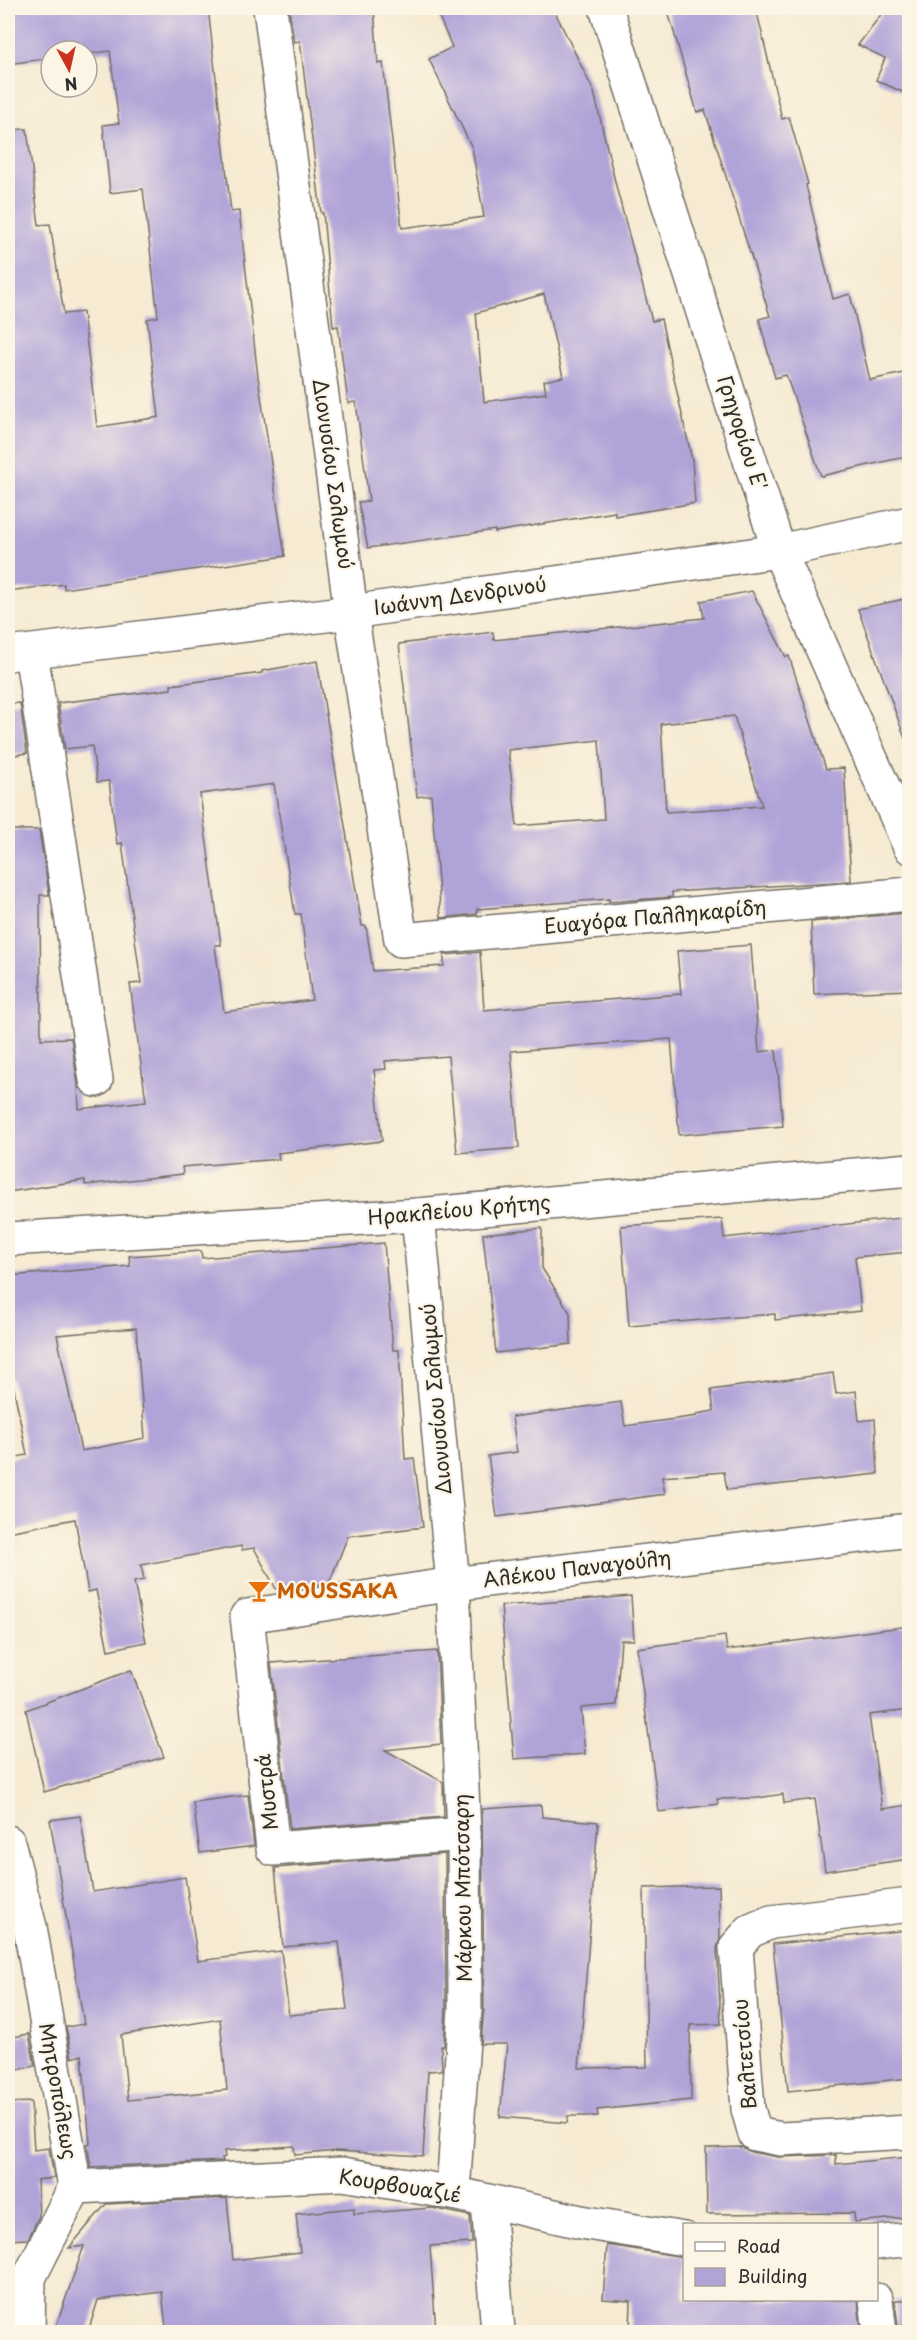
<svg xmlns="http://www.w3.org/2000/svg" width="917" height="2340" font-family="'Playpen Sans',sans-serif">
<rect width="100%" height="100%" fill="#fcf5e5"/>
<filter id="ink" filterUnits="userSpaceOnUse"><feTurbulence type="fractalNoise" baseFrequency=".0167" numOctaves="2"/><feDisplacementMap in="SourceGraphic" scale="12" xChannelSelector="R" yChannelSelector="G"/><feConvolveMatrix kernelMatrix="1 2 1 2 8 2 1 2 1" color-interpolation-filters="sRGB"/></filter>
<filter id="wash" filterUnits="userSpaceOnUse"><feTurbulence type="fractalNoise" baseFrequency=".008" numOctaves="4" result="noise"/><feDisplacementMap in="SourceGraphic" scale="24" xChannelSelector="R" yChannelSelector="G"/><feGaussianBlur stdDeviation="1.35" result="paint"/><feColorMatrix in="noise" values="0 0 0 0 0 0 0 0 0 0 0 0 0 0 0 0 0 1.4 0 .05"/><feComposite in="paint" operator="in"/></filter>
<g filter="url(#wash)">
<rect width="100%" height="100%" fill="#f6ead2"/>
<g id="blocks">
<g fill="#b0a3d8" fill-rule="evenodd">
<path d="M8 8H208L231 212 239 211 258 377 285 556 64 589V584L8 591V130L27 129 39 225 50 224 64 314 83 312 97 427 159 417 147 319 158 317 143 189 110 193 103 125 119 123 110 51 87 54V51H51V58L8 64Z"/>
<path d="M289 8H374L378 64 383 63 402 228 484 217 472 148 429 59 452 47 435 8H553L594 92 617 190 652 321 661 319 692 460 695 503 615 516V512L495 532V530L368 548 358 502 369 501 356 402 348 403 338 326 333 327 323 213H321L300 41 294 42ZM544 294 563 377 544 381 546 393 484 402 476 313Z"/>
<path d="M667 8H756L782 119 789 117 808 184 806 185 833 299 850 294 870 380 909 372V456L821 476 786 375 775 378 759 319 770 316 705 110 697 112Z"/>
<path d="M886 8H909V95L876 80 885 58 858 45Z"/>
<path d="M752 591 786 657 789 656 826 769 844 768 851 881 672 892V897L609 902V899L477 909V914L441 918 431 795 417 797 399 644 493 632 494 640 704 618 701 601ZM734 716 762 806 666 812 661 724ZM599 740 604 819 517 826 508 750Z"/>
<path d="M909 598V740L906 741 858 609Z"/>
<path d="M317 661 362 926H366L373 971 444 966V955L480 952 484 1010 681 994 677 951 751 945 759 1052 776 1050 783 1126 679 1135 671 1039 511 1051 519 1148 457 1153 448 1056 385 1061 386 1069 374 1070 382 1141 278 1153 279 1159 182 1167 183 1174 85 1185V1180L8 1192V830H39L49 893V895H40L41 1039 71 1038 78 1085 79 1109 146 1101 130 984 141 983 122 843 117 844 109 781 97 782 92 746 65 749 58 703 171 689V685L262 673V671ZM274 784 295 914H301L312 1000 224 1012 215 945H221L200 794Z"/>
<path d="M20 703 27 753 8 756V704Z"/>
<path d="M906 913 909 990 814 994 811 922Z"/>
<path d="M909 1217V1252L855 1257 861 1311 775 1320V1314L629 1326 621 1226 722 1219 724 1238Z"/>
<path d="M542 1228V1268L570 1313 571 1344 496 1353 483 1234Z"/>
<path d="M384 1243 393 1350H399L405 1459 414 1458 423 1527 348 1536 329 1583 276 1589 254 1548 242 1550 241 1546 141 1565 144 1580 134 1582 146 1642 108 1650 96 1590 88 1592 75 1519 8 1532V1459L27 1455 12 1379 8 1380V1276L130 1266 129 1256 201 1251 202 1258ZM136 1328 145 1438 81 1451 57 1335Z"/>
<path d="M833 1373 836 1394 856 1391 859 1421 875 1419 878 1474 727 1490 724 1472 662 1477 665 1494 497 1517 488 1456 517 1452 512 1417 621 1402 625 1426 697 1416V1414L714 1411 711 1390Z"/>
<path d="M631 1596 634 1640H621L616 1705 581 1708 585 1754 514 1759 501 1606Z"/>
<path d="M909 1626V1710L869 1715 882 1809 909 1805V1859L825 1871 815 1799 784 1803 783 1794 758 1798 717 1799 718 1804 659 1812 637 1648 725 1636 727 1650Z"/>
<path d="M437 1651 441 1744 385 1750 443 1782 444 1817 290 1829 271 1663Z"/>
<path d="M131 1670 164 1757 44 1792 26 1710Z"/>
<path d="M248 1795 254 1846 200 1853 193 1802Z"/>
<path d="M541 1805 542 1817 598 1822 579 2068 647 2067 644 1888 719 1886 720 1938 717 1948 721 2024 690 2025 691 2100 597 2110 598 2116H568L567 2123 500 2117 507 2044H481L484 2009 482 1809Z"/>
<path d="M80 1816 93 1892 185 1877 198 1961 281 1951 289 2015 347 2010 339 1942 283 1947 275 1868 445 1854 446 2008 444 2046H441L442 2070 428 2071 423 2156 336 2151 295 2155 294 2146 224 2151 225 2157 222 2158 223 2161 91 2167 87 2144 90 2143 82 2055 72 2058 66 2027 84 2024 50 1820ZM220 2019 227 2090 128 2100 121 2035Z"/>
<path d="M909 1930V2078L788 2091 773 1944Z"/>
<path d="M29 2034 35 2066 8 2072V2038Z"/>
<path d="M31 2102 34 2150 49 2148 54 2178 37 2180 39 2216 28 2239 8 2240V2103Z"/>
<path d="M742 2147 751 2152 778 2157 836 2155V2164L909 2157V2217L855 2222 854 2213 707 2214 706 2148Z"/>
<path d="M227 2198 233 2260 300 2252 296 2214 354 2208V2214L432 2208 470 2216 472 2243 430 2246 436 2332H177L176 2326 166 2328 162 2292 98 2300 88 2332H54L84 2246 69 2248 106 2204Z"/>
<path d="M607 2245 684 2257V2300H858L861 2329 821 2332H630L631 2301 603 2299Z"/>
<path d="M895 2300H909V2325L898 2326Z"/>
</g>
</g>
</g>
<g filter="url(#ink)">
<use href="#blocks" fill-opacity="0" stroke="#726e65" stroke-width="1.5"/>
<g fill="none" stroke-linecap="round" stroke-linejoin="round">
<g stroke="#726e65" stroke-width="36">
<g id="minor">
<path d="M270 8 351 612 401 940 910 894"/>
<path d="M31 652 96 1080"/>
<path d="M8 654 351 612 779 551 910 523"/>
<path d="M418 1215 453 1584 464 1834 465 2009 453 2193"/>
<path d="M8 1239 418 1215 910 1170"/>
<path d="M464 1834 273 1849 247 1616 453 1584 910 1530"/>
<path d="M8 1842 30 1927 75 2187 29 2278 28 2332"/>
<path d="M910 1905 771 1922 750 1931 736 1947 748 2109 755 2134 781 2139 910 2132"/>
<path d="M75 2187 343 2174 453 2193 581 2222 684 2239"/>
<path d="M488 2202 498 2332"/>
<path d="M876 2243 910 2239"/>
<path d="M876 2300 880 2332"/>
</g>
</g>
<g stroke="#726e65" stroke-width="36">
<path id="major" d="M606 8 779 551 910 847"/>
</g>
<use href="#minor" stroke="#fff" stroke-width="33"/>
<use href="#major" stroke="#fff" stroke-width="33"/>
</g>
</g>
<defs>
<g id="bar-bare" transform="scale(1.8)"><path d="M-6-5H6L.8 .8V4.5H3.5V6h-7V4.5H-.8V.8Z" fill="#e8710a" stroke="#fcf5e5" stroke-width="2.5" paint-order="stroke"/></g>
</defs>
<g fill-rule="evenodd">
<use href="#bar-bare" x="259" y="1591"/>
</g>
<g text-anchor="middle" stroke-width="4.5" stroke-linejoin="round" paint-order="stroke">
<g font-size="20" fill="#2b2b2b" stroke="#fcf5e5">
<text transform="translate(742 433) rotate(72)" y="7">Γρηγορίου Ε'</text>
<text transform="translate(333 474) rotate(82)" y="7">Διονυσίου Σολωμού</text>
<text transform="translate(460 596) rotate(-8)" y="7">Ιωάννη Δενδρινού</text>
<text transform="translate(655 917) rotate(-5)" y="7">Ευαγόρα Παλληκαρίδη</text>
<text transform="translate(459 1210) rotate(-5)" y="7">Ηρακλείου Κρήτης</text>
<text transform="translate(436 1399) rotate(-95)" y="7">Διονυσίου Σολωμού</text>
<text transform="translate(577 1569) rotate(-7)" y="7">Αλέκου Παναγούλη</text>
<text transform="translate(267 1792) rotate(-96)" y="7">Μυστρά</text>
<text transform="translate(463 1888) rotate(-91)" y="7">Μάρκου Μπότσαρη</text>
<text transform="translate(745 2054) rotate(-95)" y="7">Βαλτετσίου</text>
<text transform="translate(58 2091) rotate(80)" y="7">Μητροπόλεως</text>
<text transform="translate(400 2186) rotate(9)" y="7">Κουρβουαζιέ</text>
</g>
<g font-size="20" font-weight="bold" fill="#c56008" stroke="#fcf5e5" text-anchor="start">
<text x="277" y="1598">MOUSSAKA</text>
</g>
</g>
<rect width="917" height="2340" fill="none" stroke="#fcf5e5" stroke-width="30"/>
<rect x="683" y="2223" width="195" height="78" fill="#fcf5e5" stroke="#a8a49b" stroke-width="1.5"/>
<rect x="695" y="2242" width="30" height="9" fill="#ffffff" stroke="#a8a49b" stroke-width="1.5"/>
<text x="737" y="2253" font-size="18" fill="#2b2b2b">Road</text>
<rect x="695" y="2268" width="30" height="18" fill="#b0a3d8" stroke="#a8a49b" stroke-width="1.5"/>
<text x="737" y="2283" font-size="18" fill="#2b2b2b">Building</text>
<g transform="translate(69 69) rotate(172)"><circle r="28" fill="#fcf5e5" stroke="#a8a49b" stroke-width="1.5"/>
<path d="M0-4.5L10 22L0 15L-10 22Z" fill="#c8321e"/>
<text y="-9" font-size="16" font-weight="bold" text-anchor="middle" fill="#2b2b2b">N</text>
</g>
</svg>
